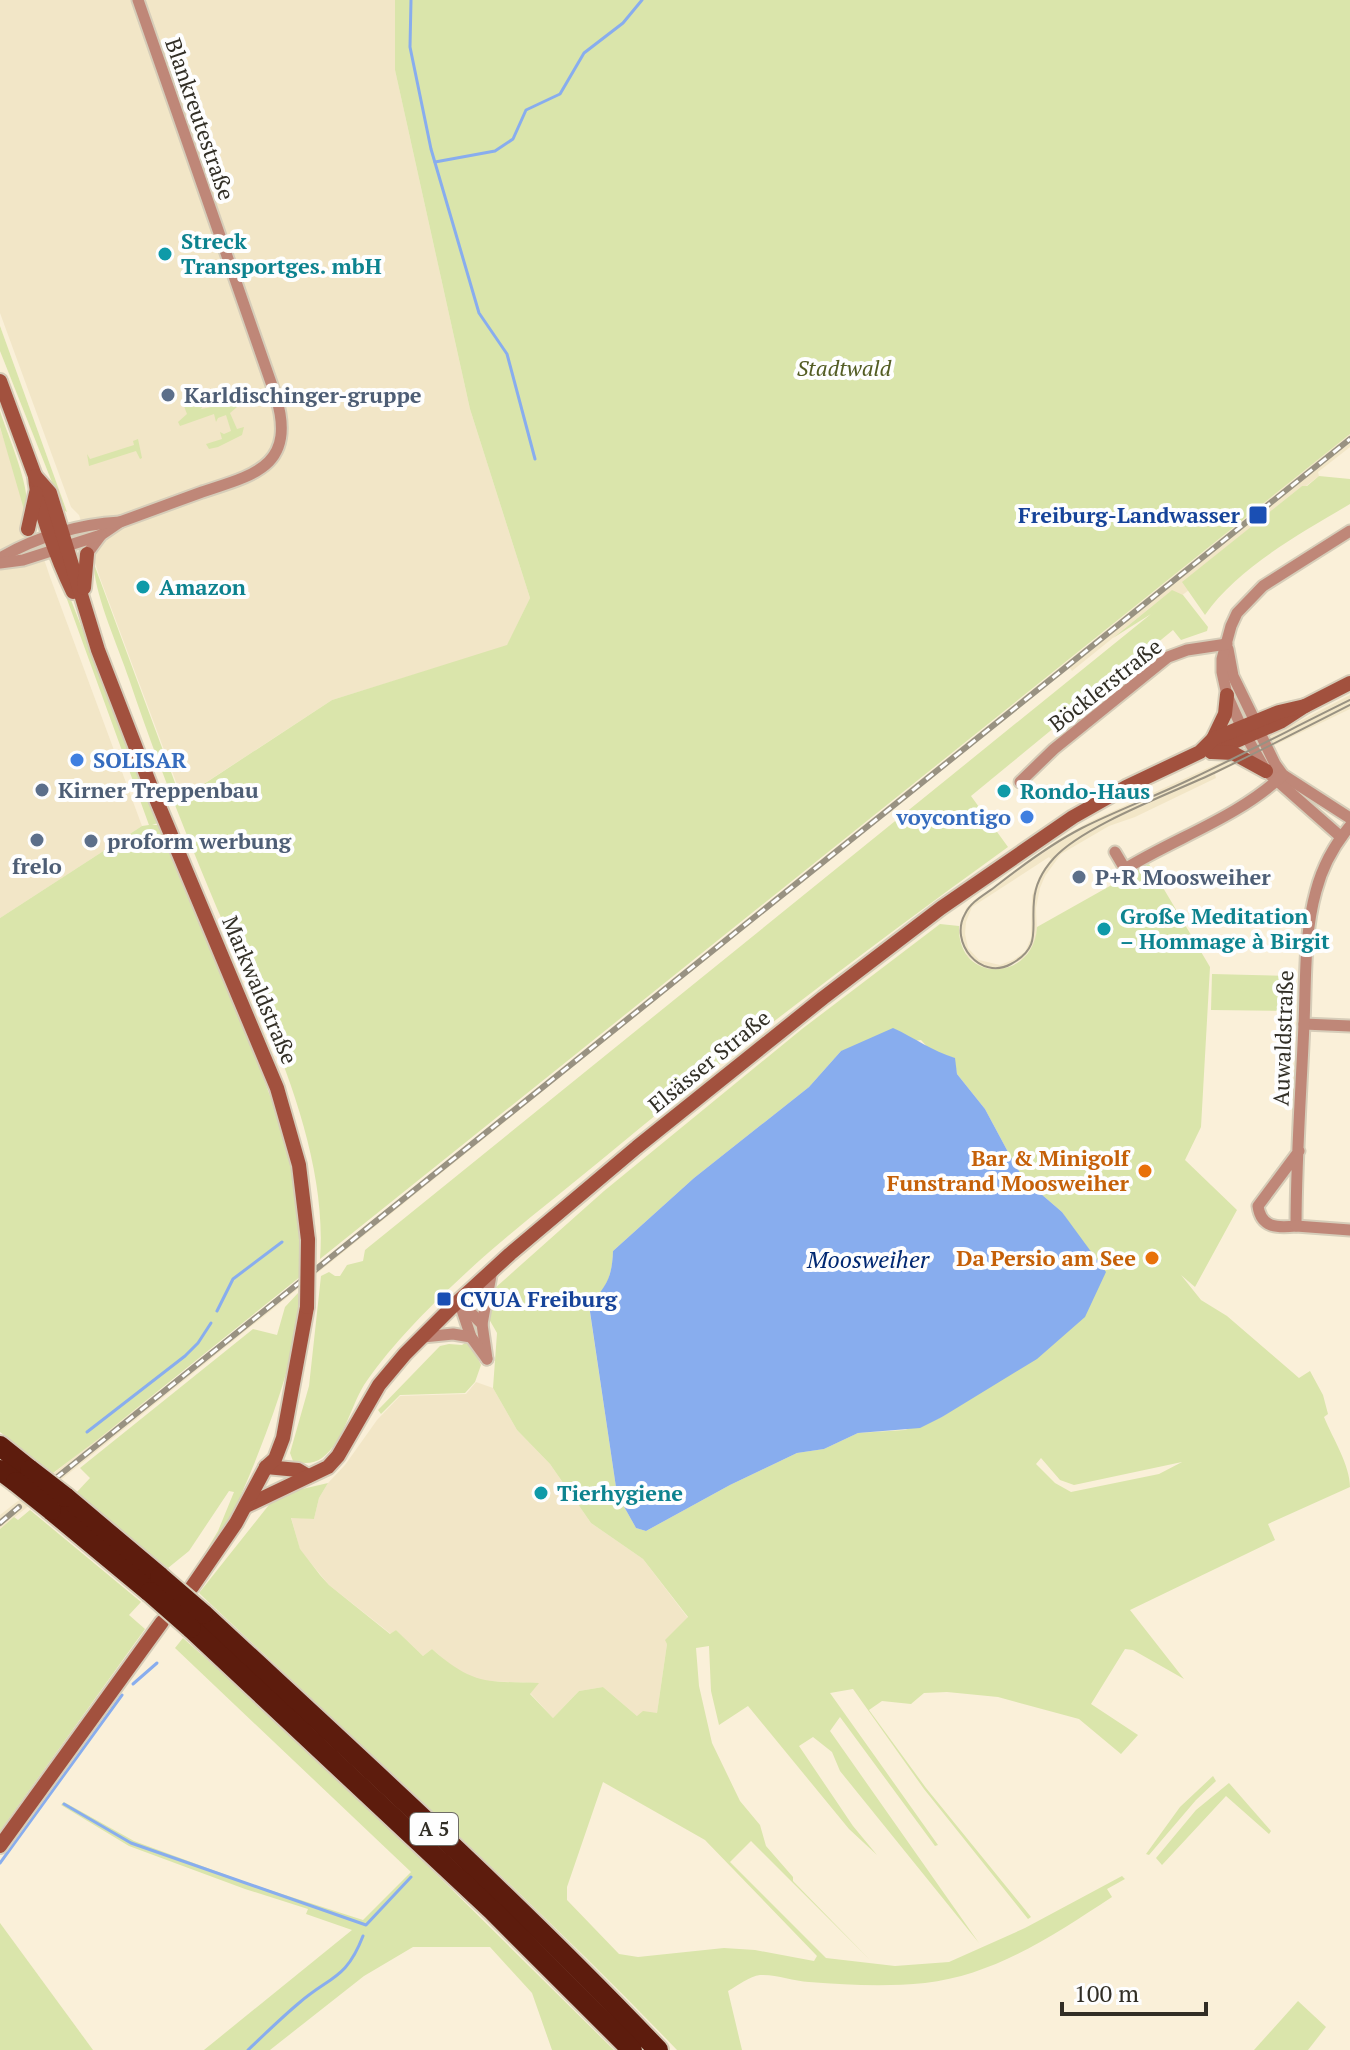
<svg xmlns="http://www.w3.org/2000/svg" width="1350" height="2050" font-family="'PT Serif',serif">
<rect width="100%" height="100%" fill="#faf0d9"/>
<g fill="#f2e6c7" fill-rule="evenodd">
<path d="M0 0H395V70L470 409 530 598 507 646 332 700 182 798 100 578 79 515 71 507 0 313Z"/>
<path d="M0 428 50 577 142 826 0 918Z"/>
<path d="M1350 434V447L1318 472 1319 476 1306 486H1302L1183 582 1189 590 1181 596 1171 591 1072 671 1069 667 0 1529V1515L191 1366Z"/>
<path d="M1350 695V709L1215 774 1216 778 1135 817 1109 826 1061 854 1045 876 1040 888 1036 908 1037 933 1034 945 1023 959 1000 970 980 966 967 956 959 933 966 908 1056 841 1089 822 1221 762ZM1049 857 1051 859 1039 877 1032 896 1031 938 1025 952 1013 960 1000 965 979 960 968 948 965 934 966 922 972 907Z"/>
<path d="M476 1382 493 1388 517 1430 550 1464 591 1523 643 1559 688 1618 667 1644 657 1713 637 1716 603 1687 579 1691 553 1718 530 1693 538 1683 481 1681 455 1669 432 1649 423 1656 396 1630 391 1634 329 1585 300 1550 291 1517 314 1519 319 1498 328 1483 345 1465 377 1420 400 1396 466 1394Z"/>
</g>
<g fill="#dae5ab" fill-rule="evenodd">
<path d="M395 0H1350V434L320 1259C329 1143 261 1010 216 906 184 830 155 756 129 679 119 649 96 598 94 568V564L181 799 332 700 507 645 530 598 470 409 395 70Z"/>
<path d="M0 326 67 512 63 510 0 351Z"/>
<path d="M206 396 207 400 201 409 236 402 237 407 230 413 237 429 244 427 242 435 218 447 209 449 206 444 222 439 220 432 224 434 231 431 226 415 218 418 216 422 214 414 180 426 178 422 187 414 182 401 193 398 195 400Z"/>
<path d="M0 411C7 434 34 494 25 513L0 427Z"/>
<path d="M138 439 142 458 140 459 136 451 89 466 87 454 90 459 134 445 133 441Z"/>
<path d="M1319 476 1350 479V504C1301 533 1237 568 1205 615L1182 582 1302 486H1307Z"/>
<path d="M56 569 69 595 158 823 152 825H158C201 935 256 1041 289 1154 299 1191 302 1238 301 1276L97 1440 53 1473 0 1432V918L142 826 149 825Z"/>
<path d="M1172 590 1183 595 1208 627 1207 631 1181 640 1173 630 971 796 1008 847C869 947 732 1051 600 1161 550 1202 499 1241 452 1286 424 1312 385 1353 364 1385 350 1408 344 1441 322 1458 314 1464 303 1464 293 1461L290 1453 309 1386 321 1276 329 1272 335 1276H340L347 1265 363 1261 365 1250 1151 614 1113 638Z"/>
<path d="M1149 864 1210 967 1201 1127 1185 1160 1237 1210 1195 1287 1181 1275 1201 1300 1227 1316 1299 1378 1310 1371 1323 1395 1328 1414 1324 1417C1333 1439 1350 1465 1350 1487L1268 1524 1275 1540 1130 1610 1184 1679 1133 1650 1125 1649 1091 1704 1138 1735 1121 1754 1079 1719 998 1697 947 1692 924 1693 911 1704 882 1701 869 1710 926 1788 1031 1917 1028 1919 924 1789 853 1689 830 1693 938 1845 935 1846 840 1717 830 1731 979 1943 840 1771 832 1752 813 1737 799 1746 853 1826 877 1855 849 1829 748 1706 719 1725 711 1691 709 1646 696 1648 699 1686 712 1743 740 1801 760 1825 766 1846 793 1877V1881L870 1960 751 1841 730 1862 826 1958 895 1966 949 1962 1025 1928 1122 1876 1125 1879 1107 1889 1112 1897C1054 1935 995 1975 925 1983 886 1987 848 1985 809 1982 793 1981 776 1974 760 1975 750 1976 737 1986 728 1991L742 2050H677C524 1891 357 1743 199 1593L272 1501 285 1493 328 1483 319 1498 314 1519 291 1518 300 1549 320 1575 329 1585 390 1634 396 1630 423 1656 432 1649C474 1686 487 1681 539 1683L530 1694 553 1718 579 1691 603 1687 637 1716 643 1711 657 1713 667 1644 665 1640 688 1617 643 1559 591 1523 550 1464 517 1430 493 1388 497 1333 489 1319 495 1288 604 1191 802 1029 940 924 959 926C957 985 1034 982 1037 927ZM921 1040 931 1051 954 1058 957 1074 985 1109 1015 1165 1026 1181 1062 1212 1080 1240 957 1406 942 1417 905 1430 858 1433 824 1449 797 1453 730 1485 646 1531 636 1528 617 1494 589 1306C607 1287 612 1277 613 1251L694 1178 809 1087 841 1051ZM1041 1458 1060 1480 1074 1485 1182 1462 1159 1474 1071 1492 1055 1483 1036 1464ZM603 1782 705 1840 817 1956 814 1961 755 1950 724 1948 638 1957 619 1954 567 1900V1887Z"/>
<path d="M1212 974 1295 976 1294 1011 1211 1010Z"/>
<path d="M298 1293C306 1337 260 1452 241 1495L243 1496 232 1518 196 1573 194 1571 218 1531 234 1492 229 1491 189 1551 168 1568 76 1493 90 1478 80 1468 253 1329 277 1335 285 1307Z"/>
<path d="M465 1343 473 1348 481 1365 475 1382 465 1393 400 1395 381 1414 378 1410 440 1346 449 1344 462 1345Z"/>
<path d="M30 1510 141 1602 129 1615 145 1629 0 1831V1529L14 1517 18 1520Z"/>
<path d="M183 1638 332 1771 614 2050H552L532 1993 490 1947H413L364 1976 270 2050H204L352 1930 306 1914 308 1909 245 1889 129 1846 61 1805 64 1802 134 1841 248 1883 363 1920 411 1872 175 1648Z"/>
<path d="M1213 1776 1216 1781 1196 1800 1149 1855 1146 1854 1180 1807Z"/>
<path d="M1229 1783 1271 1831 1269 1834 1226 1796 1162 1865 1156 1858 1196 1810Z"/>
<path d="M0 1923 93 2050H0Z"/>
<path d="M1298 2001 1326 2027 1308 2050H1254Z"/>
</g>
<path fill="#88adee" d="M893 1028C915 1038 932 1051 955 1058L957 1074 985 1109 1015 1165 1026 1181 1062 1212 1106 1272 1085 1317 1037 1359 942 1417 920 1428 858 1433 824 1449 797 1453 730 1485 646 1531 636 1528 617 1494 589 1305C607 1286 612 1277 613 1251L694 1178 809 1087 841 1051Z"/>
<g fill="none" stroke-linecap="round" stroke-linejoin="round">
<g stroke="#88adee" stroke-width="3">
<path d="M411 0 410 47 431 149 479 313 507 354 535 459"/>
<path d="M435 162 495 151 513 139 526 110 560 94 584 53 623 23 642 0"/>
<path d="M217 1311 233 1279 282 1242"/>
<path d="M87 1432 185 1356 198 1343 211 1323"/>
<path d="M133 1684 157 1663"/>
<path d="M64 1804 131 1843 366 1925 411 1877"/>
<path d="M0 1863 122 1695"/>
<path d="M248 2050C265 2034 281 2018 299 2003 330 1976 346 1980 363 1936"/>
</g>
<g stroke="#d6cdb9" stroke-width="15">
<g id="minor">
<path d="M87 554 101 535 120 522C148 512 175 502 202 492 254 475 297 466 276 397L138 0"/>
<path d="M0 558C36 537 79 524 120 522"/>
<path d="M0 563 23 560 101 535"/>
<path d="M1228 649 1233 676 1255 721"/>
<path d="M1241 726 1227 695 1222 672V659L1231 626 1237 613 1263 586 1350 531"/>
<path d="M1259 731 1275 764 1283 775 1350 818"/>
<path d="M1246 736 1266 771 1341 837"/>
<path d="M1020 782 1054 749 1168 657 1187 650 1227 644"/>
<path d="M1115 852 1125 869C1177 837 1237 818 1283 775"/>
<path d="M1304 1024 1350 1026"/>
<path d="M1299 1151 1258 1206C1261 1228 1277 1228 1296 1226 1296 1159 1301 1092 1304 1024 1306 980 1304 934 1316 891 1322 868 1335 844 1350 826"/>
<path d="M1296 1226 1350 1230"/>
<path d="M459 1301 482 1324 487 1359"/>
<path d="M459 1301 471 1337 487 1359"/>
<path d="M482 1324 492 1270"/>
<path d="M423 1337 453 1334 471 1337"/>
</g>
</g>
<g stroke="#d6cdb9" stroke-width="18">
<g id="secondary">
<path d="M0 381 35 476C37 507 59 563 73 592"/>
<path d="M35 476 50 493 98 650 151 787 277 1088 299 1165 308 1240"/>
<path d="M28 529 36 493"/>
<path d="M84 588 87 554"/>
<path d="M1213 739 1225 714 1227 695"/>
<path d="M1211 752 1282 721 1305 706 1350 683"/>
<path d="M1212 752 1233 753 1266 771"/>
<path d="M266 1467 298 1470 308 1476"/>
<path d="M246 1506 328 1467 338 1456 379 1385 405 1354 451 1308 510 1254 637 1147 823 998 941 908 1073 817 1126 787 1200 752 1213 739 1279 712 1305 706"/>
<path d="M192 1587 236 1523 266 1467 275 1459 283 1438 307 1307"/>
<path d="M0 1846 162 1622"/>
</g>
</g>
<g stroke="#d6cdb9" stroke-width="24">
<g id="motorway">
<path d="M0 1446 30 1470"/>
<path d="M0 1470 16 1482"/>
<path d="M65 1497 160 1577"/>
<path d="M51 1510 150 1592"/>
<path d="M203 1614C357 1757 513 1898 658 2050"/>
<path d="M191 1628 492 1910 632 2050"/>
</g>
</g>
<use href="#minor" stroke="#bf8778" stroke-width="11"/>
<use href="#secondary" stroke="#a2513e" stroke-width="14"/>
<use href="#motorway" stroke="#5d1c0d" stroke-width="20"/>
<path stroke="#999282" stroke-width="2" d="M1350 700C1297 726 1246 753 1193 778 1156 796 1118 810 1082 828 1051 844 1024 864 996 886 986 894 971 901 965 914 949 942 980 981 1011 964 1042 947 1031 929 1034 901 1035 885 1043 870 1054 858 1084 825 1172 793 1214 773 1260 751 1305 728 1350 705"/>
<g stroke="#999282" stroke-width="6">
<g id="rail">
<path d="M56 1478 1350 439"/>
<path d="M0 1523 19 1507"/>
</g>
</g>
<use href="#rail" stroke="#fefefe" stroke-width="3" stroke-dasharray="9" stroke-linecap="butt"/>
<g stroke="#d6cdb9" stroke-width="18" stroke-linecap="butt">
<path id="secondary-bridge" d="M307 1307 308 1240"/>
</g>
<g stroke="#d6cdb9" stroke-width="24" stroke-linecap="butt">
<g id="motorway-bridge">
<path d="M30 1470 65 1497"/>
<path d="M16 1482 51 1510"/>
<path d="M160 1577 203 1614"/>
<path d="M150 1592 191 1628"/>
</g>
</g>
<use href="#secondary-bridge" stroke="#a2513e" stroke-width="14"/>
<use href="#motorway-bridge" stroke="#5d1c0d" stroke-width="20"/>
</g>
<g fill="#0f9aa8" stroke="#fefefe" stroke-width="3">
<circle cx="165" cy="254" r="8"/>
<circle cx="143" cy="587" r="8"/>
<circle cx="1004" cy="791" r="8"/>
<circle cx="1104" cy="929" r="8"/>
<circle cx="541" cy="1493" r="8"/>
</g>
<g fill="#5c6f8a" stroke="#fefefe" stroke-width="3">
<circle cx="168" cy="395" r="8"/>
<circle cx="42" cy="790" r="8"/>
<circle cx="37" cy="840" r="8"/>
<circle cx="91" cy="841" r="8"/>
<circle cx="1079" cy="877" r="8"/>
</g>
<g fill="#1a4fb4" stroke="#fefefe" stroke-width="3">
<rect x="1248" y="505" width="20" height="20" rx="4"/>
<rect x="436" y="1291" width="16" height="16" rx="4"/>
</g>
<g fill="#3f7fe0" stroke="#fefefe" stroke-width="3">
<circle cx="77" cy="760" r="8"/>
<circle cx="1027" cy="817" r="8"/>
</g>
<g fill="#e8710a" stroke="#fefefe" stroke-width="3">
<circle cx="1145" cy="1171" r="8"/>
<circle cx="1152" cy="1258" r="8"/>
</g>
<g text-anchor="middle" stroke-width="8" stroke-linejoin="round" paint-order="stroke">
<rect fill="#fefefe" stroke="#6e6c66" stroke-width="2" x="410" y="1813" width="48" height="32" rx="6"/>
<g font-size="20" font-weight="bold" fill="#312e25">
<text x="434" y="1836">A 5</text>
</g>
<g font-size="22" fill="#312e25" stroke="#fefefe">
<text transform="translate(200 119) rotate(71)" y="8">Blankreutestraße</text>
<text transform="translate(1105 685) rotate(-38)" y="8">Böcklerstraße</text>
<text transform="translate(260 990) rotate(67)" y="8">Markwaldstraße</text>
<text transform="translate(1283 1038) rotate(-88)" y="8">Auwaldstraße</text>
<text transform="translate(709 1061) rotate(-39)" y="8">Elsässer Straße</text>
</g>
<g font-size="22" font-weight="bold" fill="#0d838f" stroke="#fefefe" text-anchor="start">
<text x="181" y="249">Streck<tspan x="181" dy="25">Transportges. mbH</tspan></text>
<text x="159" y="595">Amazon</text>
<text x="1020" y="799">Rondo-Haus</text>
<text x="1120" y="924">Große Meditation<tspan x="1120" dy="25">– Hommage à Birgit</tspan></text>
<text x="557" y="1501">Tierhygiene</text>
</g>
<g font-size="22" font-style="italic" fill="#535c23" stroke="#fefefe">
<text x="844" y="376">Stadtwald</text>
</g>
<g font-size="22" font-weight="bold" fill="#4e5e75" stroke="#fefefe" text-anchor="start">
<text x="184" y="403">Karldischinger-gruppe</text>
<text x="58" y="798">Kirner Treppenbau</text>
<text x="107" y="849">proform werbung</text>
<text x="37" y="874" text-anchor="middle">frelo</text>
<text x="1095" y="885">P+R Moosweiher</text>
</g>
<g font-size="22" font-weight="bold" fill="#164399" stroke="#fefefe" text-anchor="end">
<text x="1240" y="523">Freiburg-Landwasser</text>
<text x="460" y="1307" text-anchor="start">CVUA Freiburg</text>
</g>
<g font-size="22" font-weight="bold" fill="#366cbe" stroke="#fefefe" text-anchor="start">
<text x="93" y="768">SOLISAR</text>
<text x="1011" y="825" text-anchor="end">voycontigo</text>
</g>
<g font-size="22" font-weight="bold" fill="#c56008" stroke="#fefefe" text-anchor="end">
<text x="1129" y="1166">Bar &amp; Minigolf<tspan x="1129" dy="25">Funstrand Moosweiher</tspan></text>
<text x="1136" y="1266">Da Persio am See</text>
</g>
<g font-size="24" font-style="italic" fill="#012872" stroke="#fefefe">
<text x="868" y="1268">Moosweiher</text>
</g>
</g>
<path d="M1062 2002v12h144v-12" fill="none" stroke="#312e25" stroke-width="4"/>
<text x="1074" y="2002" font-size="24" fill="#312e25" stroke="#fefefe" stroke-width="6" paint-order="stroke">100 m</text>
</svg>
